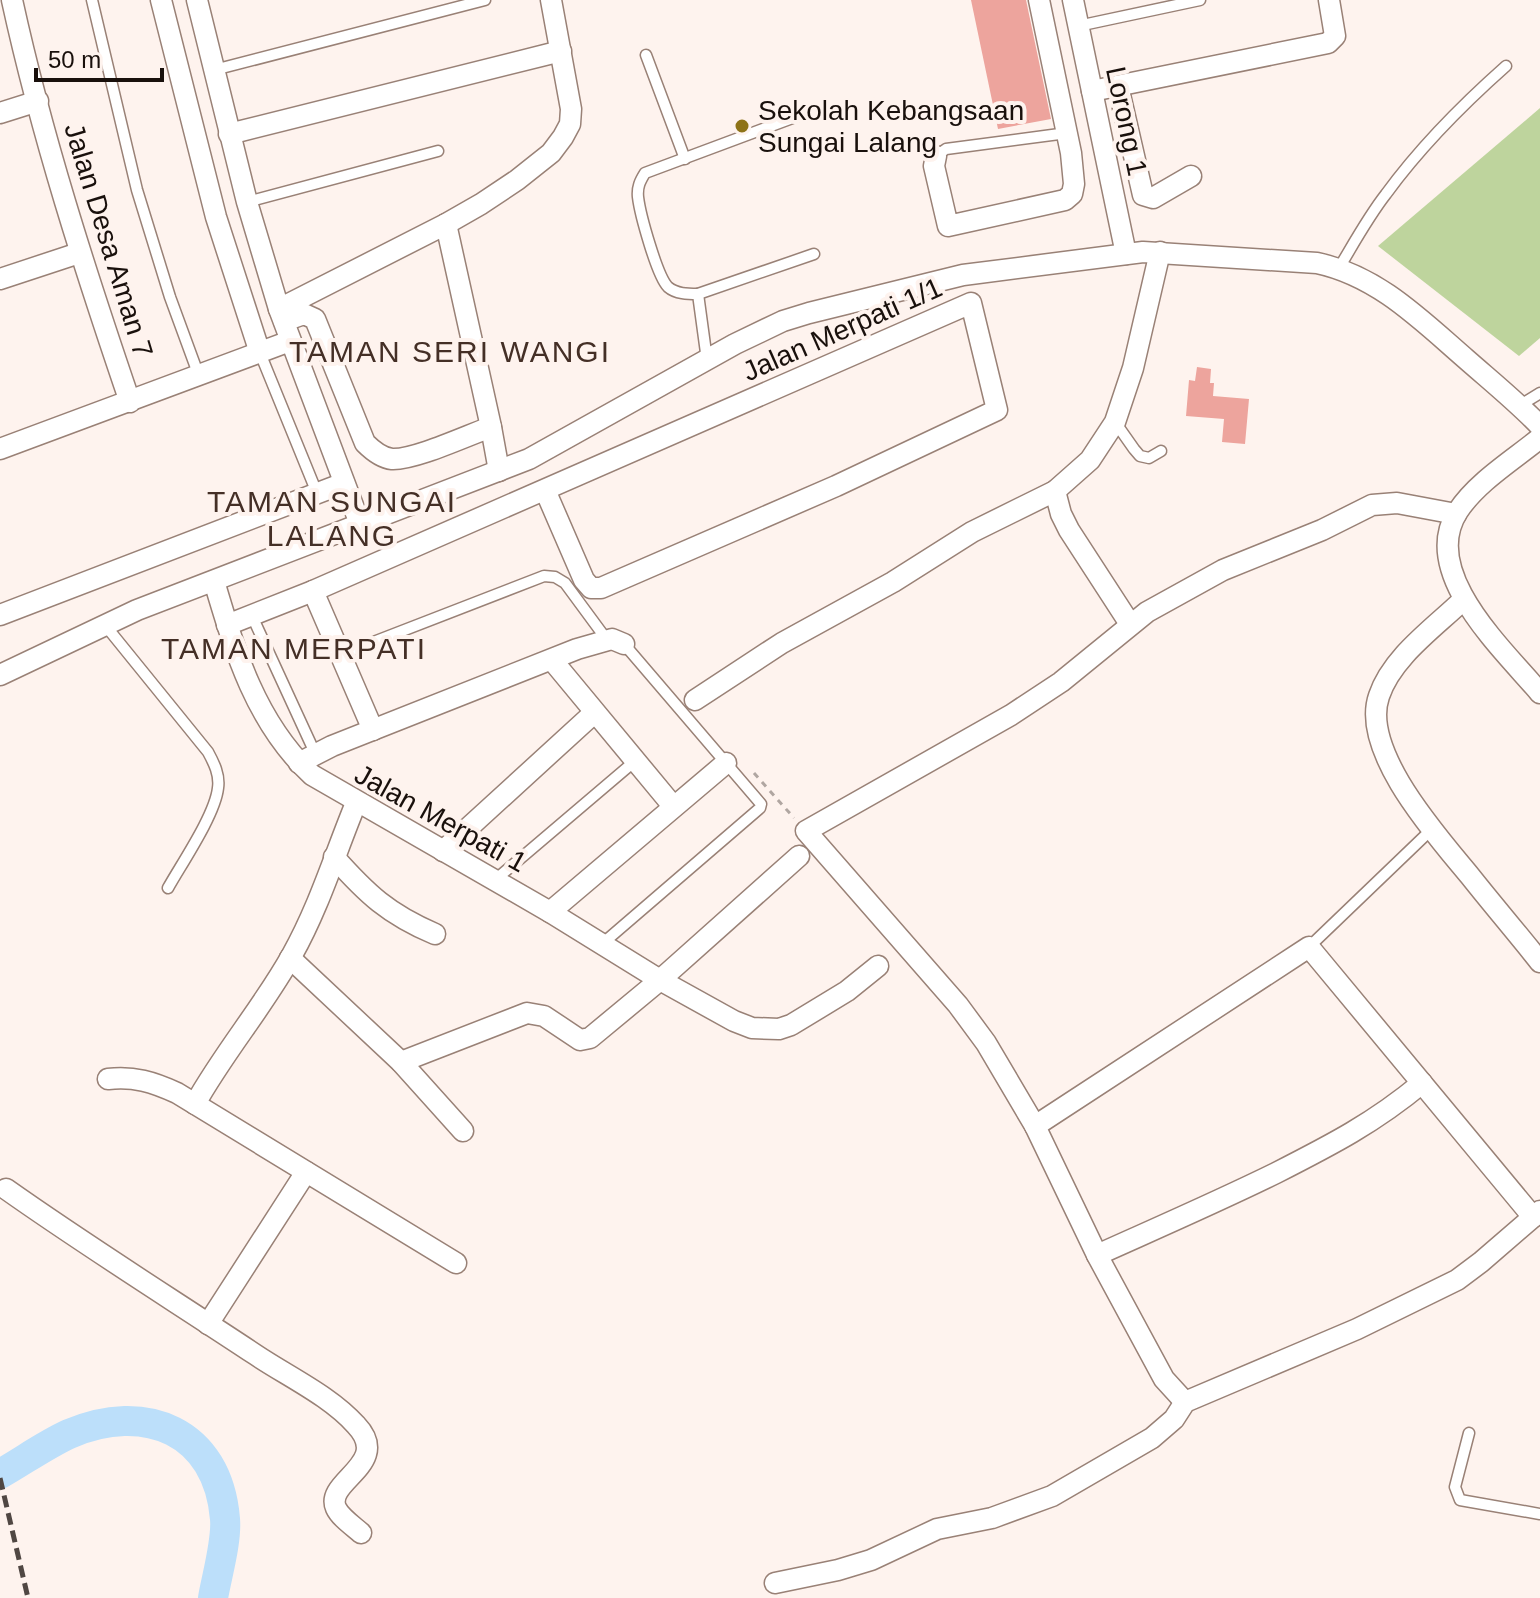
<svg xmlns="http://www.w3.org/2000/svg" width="1540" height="1598" font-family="Arial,sans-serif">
<rect width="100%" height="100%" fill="#fef3ee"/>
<path fill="#bed49d" d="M1540 108V338L1519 356 1378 246Z"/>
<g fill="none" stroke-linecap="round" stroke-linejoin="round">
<path stroke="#bcdffa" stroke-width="30" d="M0 1474C23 1461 45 1445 69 1434 145 1401 218 1431 225 1519 227 1541 217 1575 213 1598"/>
</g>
<g fill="#eda49d">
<path d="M971 0H1026L1051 119 998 129Z"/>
<path d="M1197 367 1211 369 1210 383H1214L1213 396 1249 399 1245 444 1222 442 1224 419 1186 416 1189 380 1195 381Z"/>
</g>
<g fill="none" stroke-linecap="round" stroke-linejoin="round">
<g stroke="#998176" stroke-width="13">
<g id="service">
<path d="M92 0 137 190 170 297 199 376"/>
<path d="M1078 26 1200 0"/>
<path d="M646 55 685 159"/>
<path d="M214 70 485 0"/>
<path d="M936 156 946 149 1067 133"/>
<path d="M247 202 438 151"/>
<path d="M1339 268C1354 243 1368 217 1386 194 1421 146 1462 105 1506 66"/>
<path d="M698 294 814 254"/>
<path d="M260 353 317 493"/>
<path d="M707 360 698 294C688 294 676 294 668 287 657 276 640 214 638 197 637 187 640 181 645 173L814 110"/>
<path d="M1519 406 1540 393"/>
<path d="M1115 422 1134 449 1140 456 1149 458 1161 451"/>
<path d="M252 616 315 753"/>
<path d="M105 625 208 752C214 763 220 775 218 788 215 815 182 863 168 888"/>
<path d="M340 655 544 576 555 577 565 583 607 640"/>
<path d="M495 880 635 761"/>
<path d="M602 944 760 808 761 804 624 644"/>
<path d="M1309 947 1432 829"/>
<path d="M1469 1433 1455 1487 1460 1500 1540 1514"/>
</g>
</g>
<g stroke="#998176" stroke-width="23">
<g id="minor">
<path d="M12 0C42 137 85 270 130 402"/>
<path d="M161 0 216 217 260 353"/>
<path d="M197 0 247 202 279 309 360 524"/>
<path d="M1073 0 1126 254"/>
<path d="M1118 86 1143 195 1153 198 1191 176"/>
<path d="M1092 91 1328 43 1335 36 1329 0"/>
<path d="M0 113 38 101"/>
<path d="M229 134 561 51"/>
<path d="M936 156 934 166 948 226 1065 200 1072 194 1074 184 1071 153 1039 0"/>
<path d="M446 224 491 427 499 471"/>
<path d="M0 279 79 253"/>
<path d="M279 309 446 224 481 204 517 180 551 153 563 137 570 124 571 109 551 0"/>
<path d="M284 321 304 314 315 319 365 443C372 450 382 458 392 459 415 460 468 435 491 427"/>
<path d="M1540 438C1513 460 1477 482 1458 511 1418 572 1504 650 1540 693"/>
<path d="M0 449 290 341"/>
<path d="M1055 491 1061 514 1069 530 1130 624"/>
<path d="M214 581C235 652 256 723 312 775L550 912 660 980 734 1021 752 1028 779 1029 791 1025 847 991 878 966"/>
<path d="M313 591 373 730"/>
<path d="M1463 600C1434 628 1392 657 1379 696 1360 751 1438 837 1470 876 1493 905 1517 933 1540 962"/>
<path d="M0 615 344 483"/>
<path d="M227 625 313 591 971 303 997 410 836 486 601 588H591L584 580 545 490"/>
<path d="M552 660 673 806"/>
<path d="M0 675 137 610 529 459 735 344 783 321 809 313 963 275 1143 252 1317 263C1378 276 1421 320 1466 359 1491 381 1517 402 1540 426"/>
<path d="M695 700 782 643 893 582 972 532 1055 491 1090 460 1115 422 1133 368 1160 252"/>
<path d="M299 763 332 746 577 649 612 639 624 644"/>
<path d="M443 851 594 713"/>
<path d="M334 857C367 894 388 914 435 934"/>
<path d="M550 912 726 763"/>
<path d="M290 958 401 1062 463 1131"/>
<path d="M401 1062 527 1013 544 1016 580 1040 590 1038 660 980 799 856"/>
<path d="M108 1079C134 1076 153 1082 177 1093L456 1263"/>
<path d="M195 1104C224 1052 263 1007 292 955 319 907 335 854 356 803"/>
<path d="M1035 1126 1309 947 1533 1217"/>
<path d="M6 1189C88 1247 173 1300 256 1355 289 1377 330 1396 356 1425 393 1464 324 1481 336 1508 340 1517 353 1526 361 1533"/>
<path d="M1097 1255C1157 1228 1217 1202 1276 1173 1331 1145 1374 1123 1422 1083"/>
<path d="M208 1324 306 1172"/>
<path d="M1185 1402 1164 1379 1097 1255 1035 1126 986 1043 958 1005 806 831 1011 715 1061 682 1147 612 1223 570 1322 530 1372 505 1397 503 1456 514"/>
<path d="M775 1583 838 1570 871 1560 937 1529 992 1518 1052 1496 1152 1438 1174 1419 1185 1402 1357 1329 1457 1280 1481 1262 1540 1211"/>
</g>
</g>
<path stroke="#b0a6a1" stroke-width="3" stroke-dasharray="6 6" stroke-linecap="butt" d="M754 773 794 818"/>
<use href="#service" stroke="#fff" stroke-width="10"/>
<use href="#minor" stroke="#fff" stroke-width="20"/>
<path stroke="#504743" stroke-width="5" stroke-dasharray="12 6" stroke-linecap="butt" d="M0 1478 28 1598"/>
</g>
<circle fill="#8e7317" stroke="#fef3ee" stroke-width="3" cx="742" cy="126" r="8"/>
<g text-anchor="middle" stroke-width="8" stroke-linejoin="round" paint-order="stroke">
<g font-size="28" fill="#19100c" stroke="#fef3ee" text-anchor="start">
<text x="758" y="120">Sekolah Kebangsaan<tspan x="758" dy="32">Sungai Lalang</tspan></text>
</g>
<g font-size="28" fill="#19100c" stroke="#fef3ee">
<text transform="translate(1127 121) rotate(78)" y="10">Lorong 1</text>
<text transform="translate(109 240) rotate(73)" y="10">Jalan Desa Aman 7</text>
<text transform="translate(842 329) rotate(-24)" y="10">Jalan Merpati 1/1</text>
<text transform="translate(441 818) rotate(29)" y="10">Jalan Merpati 1</text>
</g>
<g font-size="30" letter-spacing="2" fill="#442f26" stroke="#fef3ee">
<text x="450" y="362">TAMAN SERI WANGI</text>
<text x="332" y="512">TAMAN SUNGAI<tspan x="332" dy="34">LALANG</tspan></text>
<text x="294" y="659">TAMAN MERPATI</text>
</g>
</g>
<path d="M36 68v12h126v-12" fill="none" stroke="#19100c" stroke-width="4"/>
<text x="48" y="68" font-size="24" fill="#19100c" stroke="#fef3ee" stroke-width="6" paint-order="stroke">50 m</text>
</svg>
